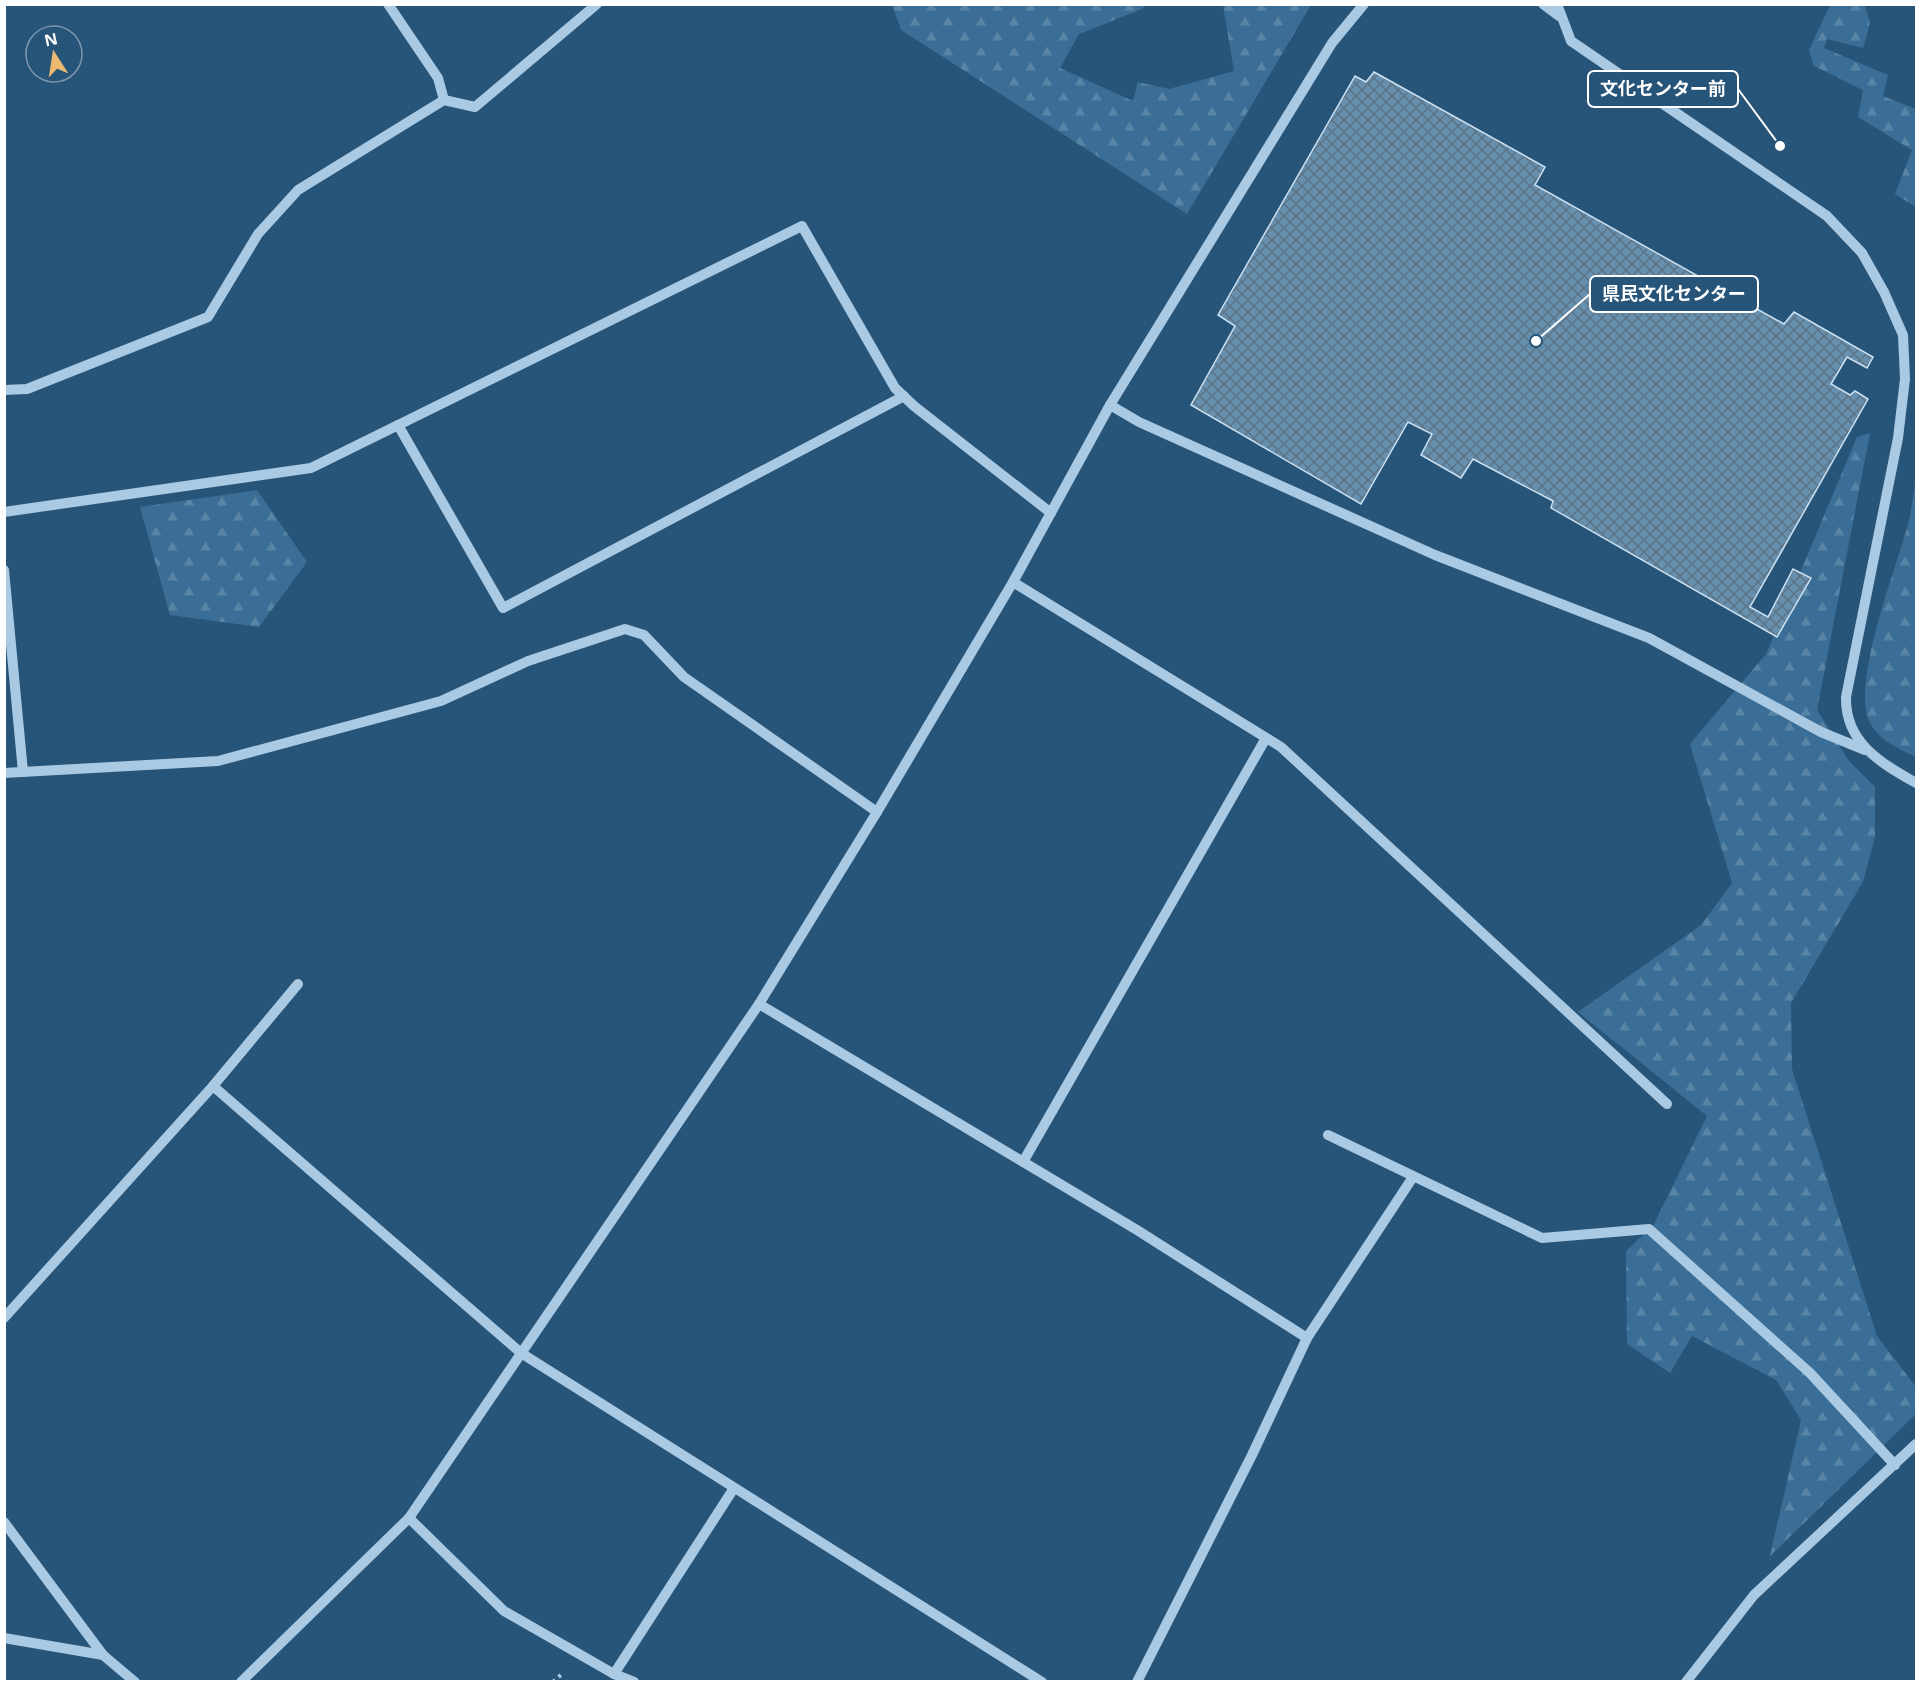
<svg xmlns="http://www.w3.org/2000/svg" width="1921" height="1686" font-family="'Open Sans','Noto Sans JP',sans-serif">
<defs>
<pattern id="forest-firs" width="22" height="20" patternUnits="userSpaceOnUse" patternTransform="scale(1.5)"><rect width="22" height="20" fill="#3b6e96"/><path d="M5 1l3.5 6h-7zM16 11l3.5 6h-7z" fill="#5884a6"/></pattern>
<pattern id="building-cross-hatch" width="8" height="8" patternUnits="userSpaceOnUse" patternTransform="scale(1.5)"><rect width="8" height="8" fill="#678fae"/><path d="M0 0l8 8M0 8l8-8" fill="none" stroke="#5c7487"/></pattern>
</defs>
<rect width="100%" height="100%" fill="#275479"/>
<g fill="url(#forest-firs)">
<path d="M892 5H1145L1142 9 1079 34 1060 68 1133 101 1138 82 1169 89 1234 71 1223 5H1311L1187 214 901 30Z"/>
<path d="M1830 5H1865L1870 23 1863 48 1827 39 1824 48 1888 75 1883 96 1916 109V207L1895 194 1912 150 1858 117 1863 90 1814 66 1809 50Z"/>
<path d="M1870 433 1817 710 1849 761 1875 787V837L1863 882 1791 1003 1792 1069 1877 1336 1916 1387V1414L1770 1556 1801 1420 1776 1380 1692 1336 1670 1373 1627 1344 1626 1251 1653 1226 1707 1116 1578 1012 1701 925 1732 883 1690 744 1766 654 1857 437Z"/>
<path d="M1916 474V757C1898 748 1881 742 1870 723 1850 684 1897 567 1908 524 1912 508 1914 491 1916 474Z"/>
<path d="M257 490 307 562 259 627 170 615 140 507Z"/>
</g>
<path fill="url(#building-cross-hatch)" stroke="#cce2f3" stroke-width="1.5" d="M1374 72 1545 167 1535 185 1784 324 1794 312 1873 357 1867 368 1847 357 1831 384 1850 395 1855 391 1868 399 1750 607 1768 617 1793 569 1811 578 1777 637 1551 508 1553 501 1473 459 1461 478 1421 455 1432 434 1408 422 1361 504 1191 405 1235 326 1218 315 1355 76 1366 82Z"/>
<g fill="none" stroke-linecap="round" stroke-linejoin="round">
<path stroke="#aacae3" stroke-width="4" stroke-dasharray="3 4.5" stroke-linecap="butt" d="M553 1682 564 1672"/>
<g stroke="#aacae3" stroke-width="10">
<path d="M388 4 438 78 444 100"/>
<path d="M1543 4 1559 16"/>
<path d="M1557 4 1571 41 1827 216 1862 253 1884 292 1903 335 1905 379 1898 438 1846 697C1845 743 1881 763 1916 783"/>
<path d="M4 390 27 389 208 317 258 234 298 190 444 100 475 107 597 4"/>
<path d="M1110 405 1139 422 1435 555 1649 638 1821 732 1865 750"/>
<path d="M398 425 503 608 904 396"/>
<path d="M4 512 311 468 802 226 895 388 914 406 1051 513"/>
<path d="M4 570 23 772"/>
<path d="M1013 582 1281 747 1667 1104"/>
<path d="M4 773 218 761 441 701 528 661 625 629 644 635 684 677 877 812"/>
<path d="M759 1004 1137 1230 1307 1338"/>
<path d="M213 1086 521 1353 1042 1682"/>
<path d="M1328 1135 1542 1238 1649 1229 1810 1373 1895 1465"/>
<path d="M1023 1162 1266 738"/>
<path d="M4 1318 213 1086 298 984"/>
<path d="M409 1518 504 1611 614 1674 634 1682"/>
<path d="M4 1522 103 1655 135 1682"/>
<path d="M4 1638 103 1655"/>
<path d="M614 1674 734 1488"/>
<path d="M241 1682 409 1518 759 1004 877 812 1013 582 1110 405 1332 43 1364 4"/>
<path d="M1137 1682 1252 1455 1307 1338 1413 1177"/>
<path d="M1686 1682 1754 1595 1916 1444"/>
</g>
</g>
<path fill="none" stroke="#fff" stroke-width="2" d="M1780 146L1738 89M1536 341L1590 294"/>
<g fill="#fff" stroke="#275479" stroke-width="2">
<circle cx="1780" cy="146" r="6"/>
<circle cx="1536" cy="341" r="6"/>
</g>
<g fill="#275479" stroke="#fff" stroke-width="2">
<rect x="1588" y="71" width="150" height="36" rx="6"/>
<rect x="1590" y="276" width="168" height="36" rx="6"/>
</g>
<g font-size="18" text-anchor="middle" font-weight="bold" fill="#fff">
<text x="1663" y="95">文化センター前</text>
<text x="1674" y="300">県民文化センター</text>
</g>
<rect width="1921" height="1686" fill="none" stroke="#ffffff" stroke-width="12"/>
<g transform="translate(54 54) rotate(348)"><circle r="28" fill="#275479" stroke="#7d98af" stroke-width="1.5"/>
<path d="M0-4.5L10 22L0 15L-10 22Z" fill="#ebb970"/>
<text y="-9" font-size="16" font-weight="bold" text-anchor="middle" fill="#ffffff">N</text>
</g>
</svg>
